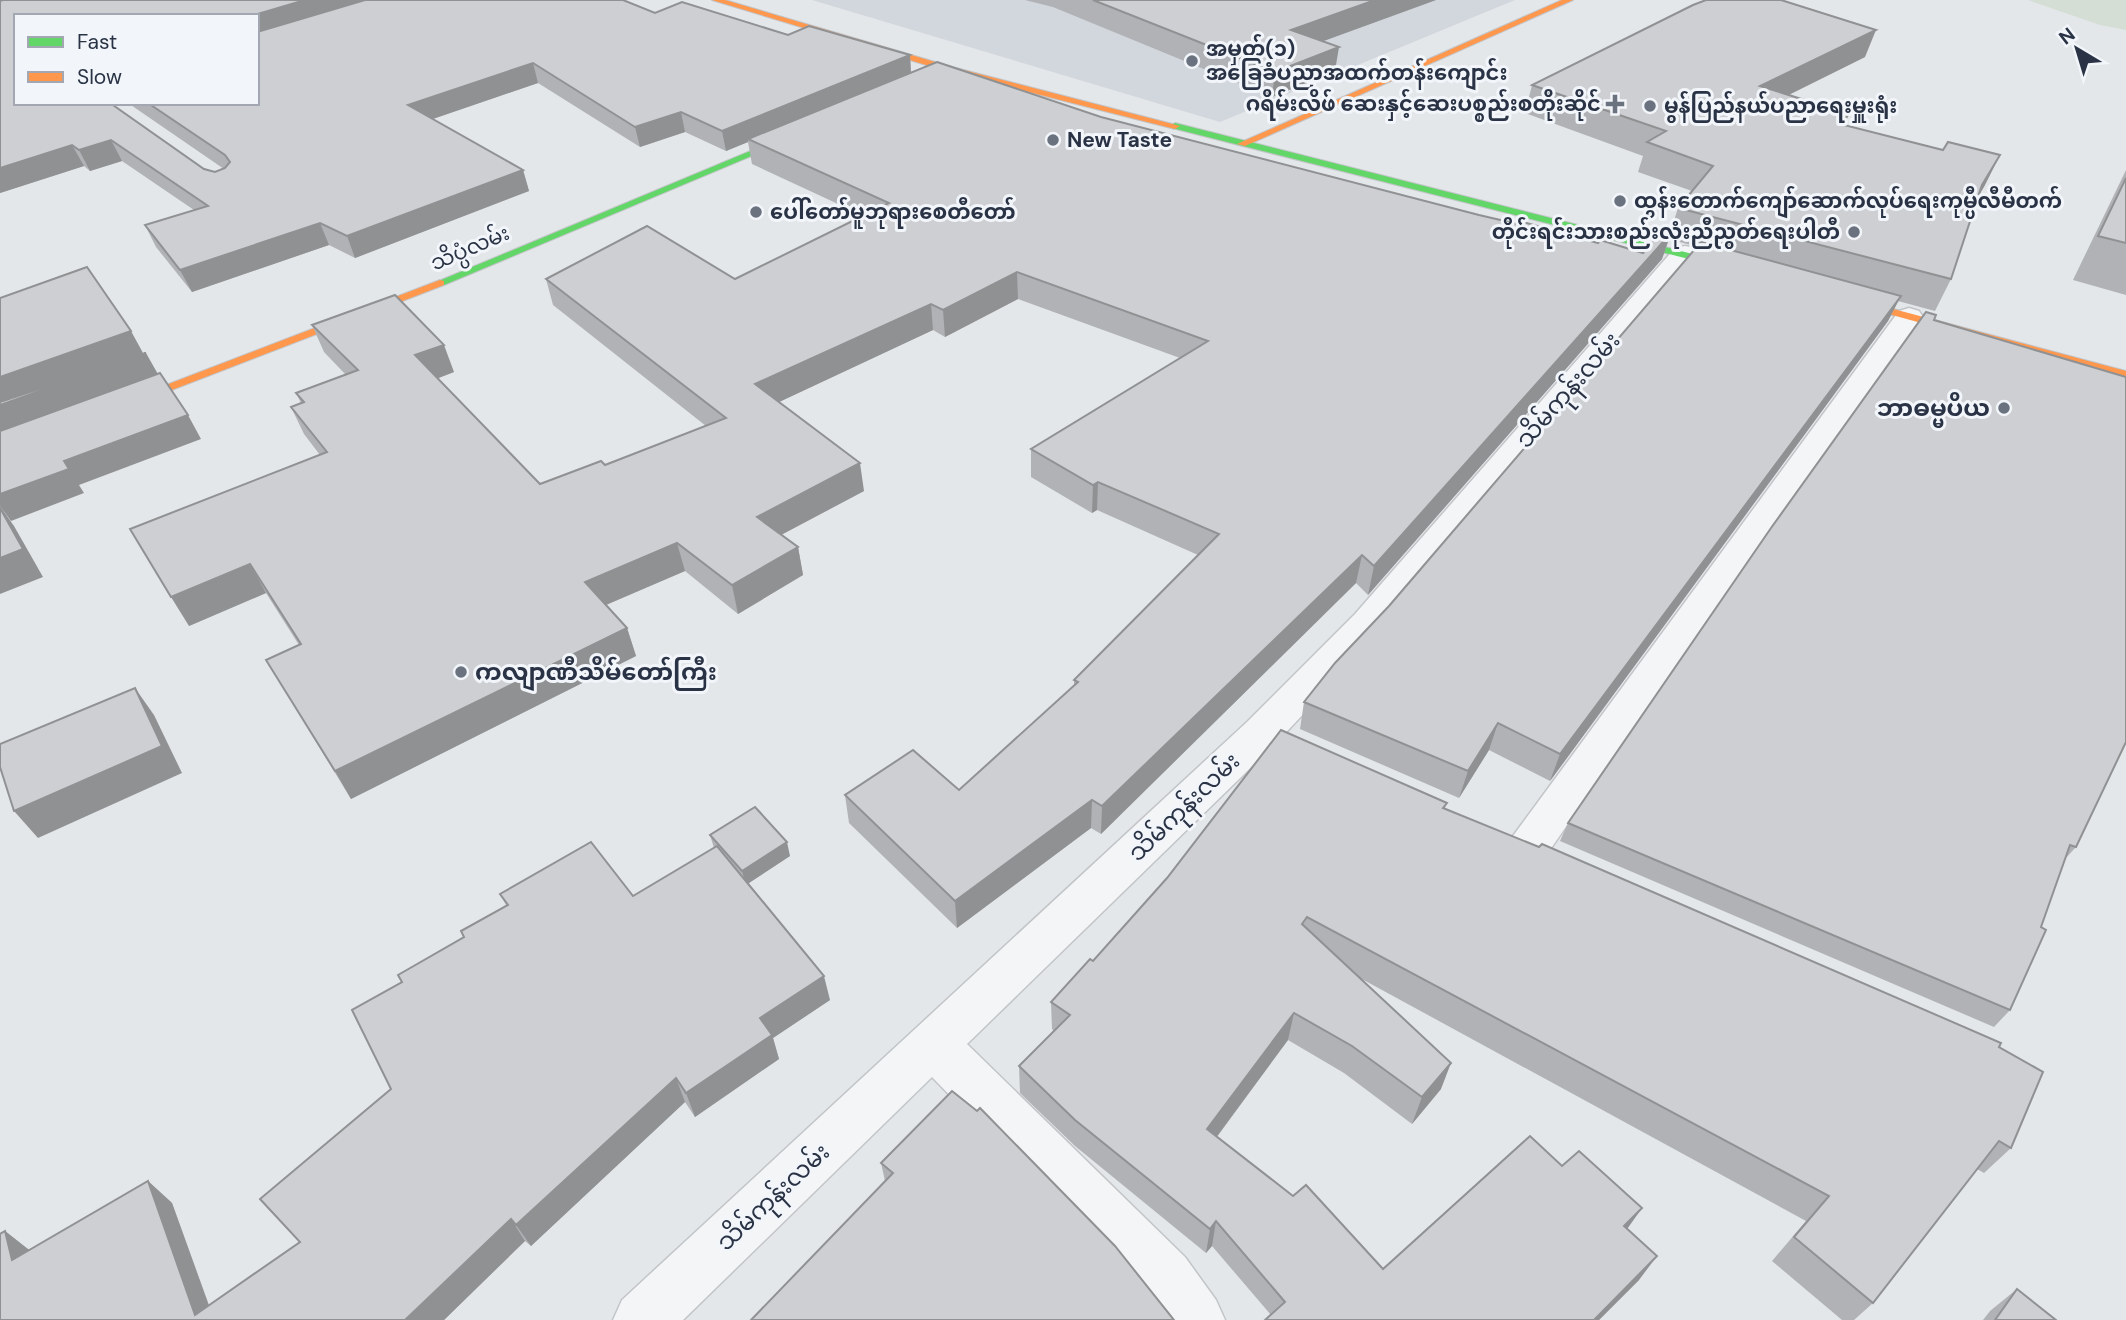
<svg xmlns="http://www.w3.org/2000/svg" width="2126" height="1320" font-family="'DM Sans','Noto Sans Myanmar',sans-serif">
<rect width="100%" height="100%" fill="#e4e7ea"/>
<path fill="#d2d6dd" d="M812 0H1515L1220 122Z"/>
<path fill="#d4ded5" d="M2028 0H2126V30L2100 25Z"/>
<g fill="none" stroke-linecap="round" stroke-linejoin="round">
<g stroke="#c2c5c8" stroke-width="3">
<g id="street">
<path d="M1685 246 1695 248 1699 254 1695 260 1381 632 1275 744 967 1044 1185 1257 1216 1300 1225 1320H1162L1145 1297 932 1077 683 1320H613L622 1300 1247 722 1355 614 1675 248Z"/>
<path d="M1909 308 1919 311 1923 317 1760 545 1543 860 1528 866 1513 860 1506 848 1513 836 1899 311Z"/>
</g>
</g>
<g stroke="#c2c5c8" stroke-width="2">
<g id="fast">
<path d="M1175 123 1744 267 1746 269 1740 272 1172 128 1170 126Z"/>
<path d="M796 132 804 134 444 285 434 283Z"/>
</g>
</g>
<g stroke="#c2c5c8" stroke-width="2">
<g id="slow">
<path d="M712 0H725L952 67 1180 126 1175 129 946 71Z"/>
<path d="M1562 0H1573L1245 146 1237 144Z"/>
<path d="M440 280 444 281V285L125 408H115L114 405Z"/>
<path d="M1841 295 2126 371V379L1837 300 1835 298Z"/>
</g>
</g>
<use href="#street" fill="#f4f5f6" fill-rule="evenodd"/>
<use href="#fast" fill="#63d668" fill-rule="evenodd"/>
<use href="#slow" fill="#ff974d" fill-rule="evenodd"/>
</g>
<g fill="#b0b2b5" fill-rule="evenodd">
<path d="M0 0 655 13 910 55 911 72 1101 117 1479 215 1643 253 1670 233 1678 208 1692 191 1638 172 1643 156 1525 113 1532 85 1865 57 1789 95 1844 125 1985 185 1978 197 1951 279 1935 311 1898 301 1888 321 1550 781 1489 750 1459 798 1300 729 1304 702 1389 606 1698 247 1669 239 1662 259 1368 595 1356 583 1101 834 1091 828 957 928 849 823 845 795 959 790 1074 686V680L1198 555 1097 510 1092 513 1031 477V449L1180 358 1018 299 945 337 933 330 779 402 864 491 781 535 798 547 803 575 738 614 685 571 606 605 627 628 636 656 351 799 266 660 299 645 266 593 189 626 320 455 304 434 291 407 301 403 296 393 346 375 324 352 312 325 454 372 437 378 540 484 605 465 706 426 553 305 546 279H735L864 216 752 164 748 142 726 151 685 132 640 147 538 83 433 119 523 170 529 191 355 258 329 245 192 292 156 247 145 225 194 210 122 161 90 171 84 166 0 193ZM257 16V103H128L224 169 215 172 16 103Z"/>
<path d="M1025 0H1436L1323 41 1335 71 1272 97 1053 7Z"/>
<path d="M2126 170V295L2073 280Z"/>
<path d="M1934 320 2076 847 2065 859 2010 1010 1994 1027 1560 841 1568 823Z"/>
<path d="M1447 803 1445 808 1999 1047 2011 1148 1984 1173 1977 1169 1873 1303 1854 1320H1842L1772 1261 1806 1221 1360 978 1441 1089 1412 1124 1344 1073 1288 1040 1217 1137 1383 1269 1562 1166 1642 1208 1627 1228 1639 1280 1599 1320H1265L1271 1315 1212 1246 1206 1253 1075 1146 1020 1093 1019 1066 1054 1031 1052 1029 1051 1002 1093 961Z"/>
<path d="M710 835 790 856 748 883 830 1000 773 1038 779 1059 695 1117 685 1102 531 1246 525 1241 444 1320H0L5 1231 29 1250 148 1181 172 1203 209 1305 300 1242 391 1089 402 982 506 905 500 894 633 896 714 848Z"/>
<path d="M881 1163 1174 1320 885 1181Z"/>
<path d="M2017 1289 2056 1320H1983L1990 1311Z"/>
</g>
<g fill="#909193">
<path d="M305 0H374L257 35V16H251Z"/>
<path d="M1375 0H1436L1288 54 1291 30Z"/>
<path d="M1876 30 1865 57 1750 114 1760 86Z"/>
<path d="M1339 47 1335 71 1272 97 1275 72Z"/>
<path d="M910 55 911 75 748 139V142L726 151 722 131Z"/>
<path d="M533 63 538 83 415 125 408 105Z"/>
<path d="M681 112 685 132 640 147 635 127Z"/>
<path d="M1849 114 1837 143 1840 124Z"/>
<path d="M111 140 122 161 90 171 79 150Z"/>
<path d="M72 145 84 166 0 193V168Z"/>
<path d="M2000 155 1985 185 1967 215 1982 185Z"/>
<path d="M523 170 529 191 355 258 347 236Z"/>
<path d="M320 223 329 245 192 292 180 270Z"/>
<path d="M1671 233 1662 259 1368 595 1374 566Z"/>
<path d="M1017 272 1018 299 945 337 943 310Z"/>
<path d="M1901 296 1888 321 1550 781 1560 754Z"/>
<path d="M931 304 933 330 760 411 755 384Z"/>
<path d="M131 331 143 353H146L159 376 0 435V377Z"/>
<path d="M444 345 454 372 426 383 415 355Z"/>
<path d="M188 415 201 439 79 485 84 493 11 521 0 506V494L64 461Z"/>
<path d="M860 463 864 491 762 545 757 517Z"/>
<path d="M1098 482 1097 510 1092 513 1093 485Z"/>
<path d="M0 506 14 526 43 577 0 594Z"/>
<path d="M677 543 685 571 594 610 585 582Z"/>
<path d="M798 547 803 575 738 614 732 585Z"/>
<path d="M1362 555 1356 583 1101 834 1102 806Z"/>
<path d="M250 564 266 593 189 626 171 597Z"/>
<path d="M627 628 636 656 351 799 335 771Z"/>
<path d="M135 688 154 715 182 773 38 838 14 811Z"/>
<path d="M1498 723 1489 750 1459 798 1468 771Z"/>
<path d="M1092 800 1091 828 957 928 955 901Z"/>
<path d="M787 842 790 856 746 885 742 871Z"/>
<path d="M824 976 830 1000 773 1038 779 1059 695 1117 686 1093 760 1018Z"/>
<path d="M1294 1013 1288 1040 1203 1155 1207 1129Z"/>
<path d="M1451 1063 1441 1089 1412 1124 1422 1097Z"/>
<path d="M676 1078 685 1102 531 1246 516 1225Z"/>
<path d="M148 1181 172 1203 214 1320 195 1315Z"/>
<path d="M1642 1208 1625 1232 1624 1226Z"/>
<path d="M511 1219 525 1241 444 1320H405Z"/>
<path d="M1216 1221 1212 1246 1206 1253 1210 1229Z"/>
<path d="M5 1231 33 1253 12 1260Z"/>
<path d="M1657 1256 1639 1280 1599 1320H1594Z"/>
</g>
<g fill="#cdcfd2" stroke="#909193" stroke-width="2">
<path d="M3 0H305L251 16H16V103H110L204 169 215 172 225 168 230 162 225 155 148 103H257V32L365 0H623L655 13 682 2 788 35 809 26 910 55 722 131 681 112 635 127 533 63 408 105 523 170 347 236 320 223 180 270 145 225 208 206 111 140 79 150 72 145 0 168V1Z"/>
<path d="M1093 0H1375L1291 30 1339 47 1275 72Z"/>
<path d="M1706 0H1781L1876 30 1760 86 1849 114 1840 124 1943 150 1948 142 2000 155 1982 185 1951 279 1678 208 1713 166 1647 142 1666 131 1532 85 1693 5Z"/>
<path d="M937 62 1101 117 1479 215 1522 225 1523 222 1598 243 1600 240 1643 253 1661 231 1671 233 1374 566 1362 555 1102 806 1092 800 955 901 845 795 913 750 959 790 1078 682 1074 680 1219 534 1098 482 1093 485 1031 449 1208 341 1017 272 943 310 931 304 755 384 860 463 757 517 798 547 732 585 677 543 585 582 627 628 335 771 266 660 301 644 250 564 171 597 130 529 327 452 291 407 304 402 296 393 358 370 312 325 395 295 444 345 415 355 540 484 601 461 605 465 726 418 546 279 647 226 735 279 889 203 748 139Z"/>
<path d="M2126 178V243L2098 236Z"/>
<path d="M1701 242 1901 296 1560 754 1498 723 1468 771 1304 702 1335 663 1389 606Z"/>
<path d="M87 267 131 331 0 377V298Z"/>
<path d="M1926 312 1936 315 1934 320 2126 377V742L2076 847 2070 845 2041 927 2046 930 2010 1010 1568 823 1771 528Z"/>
<path d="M146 353 0 405V402Z"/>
<path d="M160 373 188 415 64 461 69 469 0 494V431Z"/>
<path d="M0 508 23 549 0 558Z"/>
<path d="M135 688 162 746 14 811 0 767V744Z"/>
<path d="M1281 730 1447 803 1443 808 1539 847 1542 844 2001 1043 1999 1047 2043 1072 2011 1148 1999 1141 1873 1303 1794 1237 1829 1196 1307 917 1302 924 1451 1063 1422 1097 1352 1046 1294 1013 1207 1129 1293 1196 1306 1185 1383 1269 1530 1136 1562 1166 1579 1151 1642 1208 1624 1226 1657 1256 1594 1320H1265L1285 1302 1216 1221 1210 1229 1075 1120 1019 1066 1070 1015 1051 1002 1090 959 1093 961 1167 878Z"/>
<path d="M755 807 787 842 742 871 710 835Z"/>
<path d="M591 842 633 896 717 846 824 976 760 1018 772 1035 686 1093 676 1078 516 1225 511 1219 405 1320H0V1234L5 1231 12 1260 148 1181 195 1315 300 1242 260 1199 391 1089 352 1010 402 982 398 975 464 937 461 931 508 905 500 894Z"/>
<path d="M952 1091 977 1111 980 1108 1115 1246 1174 1320H751L893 1173 881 1163Z"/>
<path d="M2017 1289 2056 1320H1995Z"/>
</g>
<g fill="#6a727f" stroke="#f2f5f9" stroke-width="2.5">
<circle cx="1192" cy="61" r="7"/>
<path d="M1611.5 93.5h7v7h7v7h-7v7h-7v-7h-7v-7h7z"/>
<circle cx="1650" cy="106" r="7"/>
<circle cx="1053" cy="140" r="7"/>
<circle cx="1620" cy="201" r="7"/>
<circle cx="756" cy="212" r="7"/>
<circle cx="1854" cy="232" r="7"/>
<circle cx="2004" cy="408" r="7"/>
<circle cx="461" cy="672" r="7"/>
</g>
<g text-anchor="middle" stroke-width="6" stroke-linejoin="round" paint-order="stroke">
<g font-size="21" font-weight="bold" fill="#293345" stroke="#f2f5f9" text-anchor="start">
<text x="1206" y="56">အမှတ်(၁)<tspan x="1206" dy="24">အခြေခံပညာအထက်တန်းကျောင်း</tspan></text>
<text x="1601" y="111" text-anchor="end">ဂရိမ်းလိဖ် ဆေးနှင့်ဆေးပစ္စည်းစတိုးဆိုင်</text>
<text x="1664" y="113">မွန်ပြည်နယ်ပညာရေးမှူးရုံး</text>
<text x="1067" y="147">New Taste</text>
<text x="1634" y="208">ထွန်းတောက်ကျော်ဆောက်လုပ်ရေးကုမ္ပီလီမီတက်</text>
<text x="770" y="219">ပေါ်တော်မူဘုရားစေတီတော်</text>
<text x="1840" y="239" text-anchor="end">တိုင်းရင်းသားစည်းလုံးညီညွတ်ရေးပါတီ</text>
</g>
<g font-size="21" fill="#293345" stroke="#f2f5f9">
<text transform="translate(470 248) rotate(-23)" y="7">သိပ္ပံလမ်း</text>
</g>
<g font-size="24" fill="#293345" stroke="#f2f5f9">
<text transform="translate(1568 390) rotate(-49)" y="8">သိမ်ကုန်းလမ်း</text>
<text transform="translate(1184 807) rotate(-44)" y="8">သိမ်ကုန်းလမ်း</text>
<text transform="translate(773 1197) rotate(-43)" y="8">သိမ်ကုန်းလမ်း</text>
</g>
<g font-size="24" font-weight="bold" fill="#293345" stroke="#f2f5f9" text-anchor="end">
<text x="1990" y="416">ဘာဓမ္မပိယ</text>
<text x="475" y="680" text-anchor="start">ကလျာဏီသိမ်တော်ကြီး</text>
</g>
</g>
<rect x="14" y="14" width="245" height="91" fill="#f2f5f9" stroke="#a2a7b1" stroke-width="2"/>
<rect x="28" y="37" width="35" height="10" fill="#63d668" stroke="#a2a7b1" stroke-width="2"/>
<text x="77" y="49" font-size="21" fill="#293345">Fast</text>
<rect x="28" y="72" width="35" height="10" fill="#ff974d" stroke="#a2a7b1" stroke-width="2"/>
<text x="77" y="84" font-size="21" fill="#293345">Slow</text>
<g transform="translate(2077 49) rotate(322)" stroke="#f2f5f9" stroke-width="5" paint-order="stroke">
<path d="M0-5L12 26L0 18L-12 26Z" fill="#293345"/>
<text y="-10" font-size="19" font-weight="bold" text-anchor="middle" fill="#293345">N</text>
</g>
</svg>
